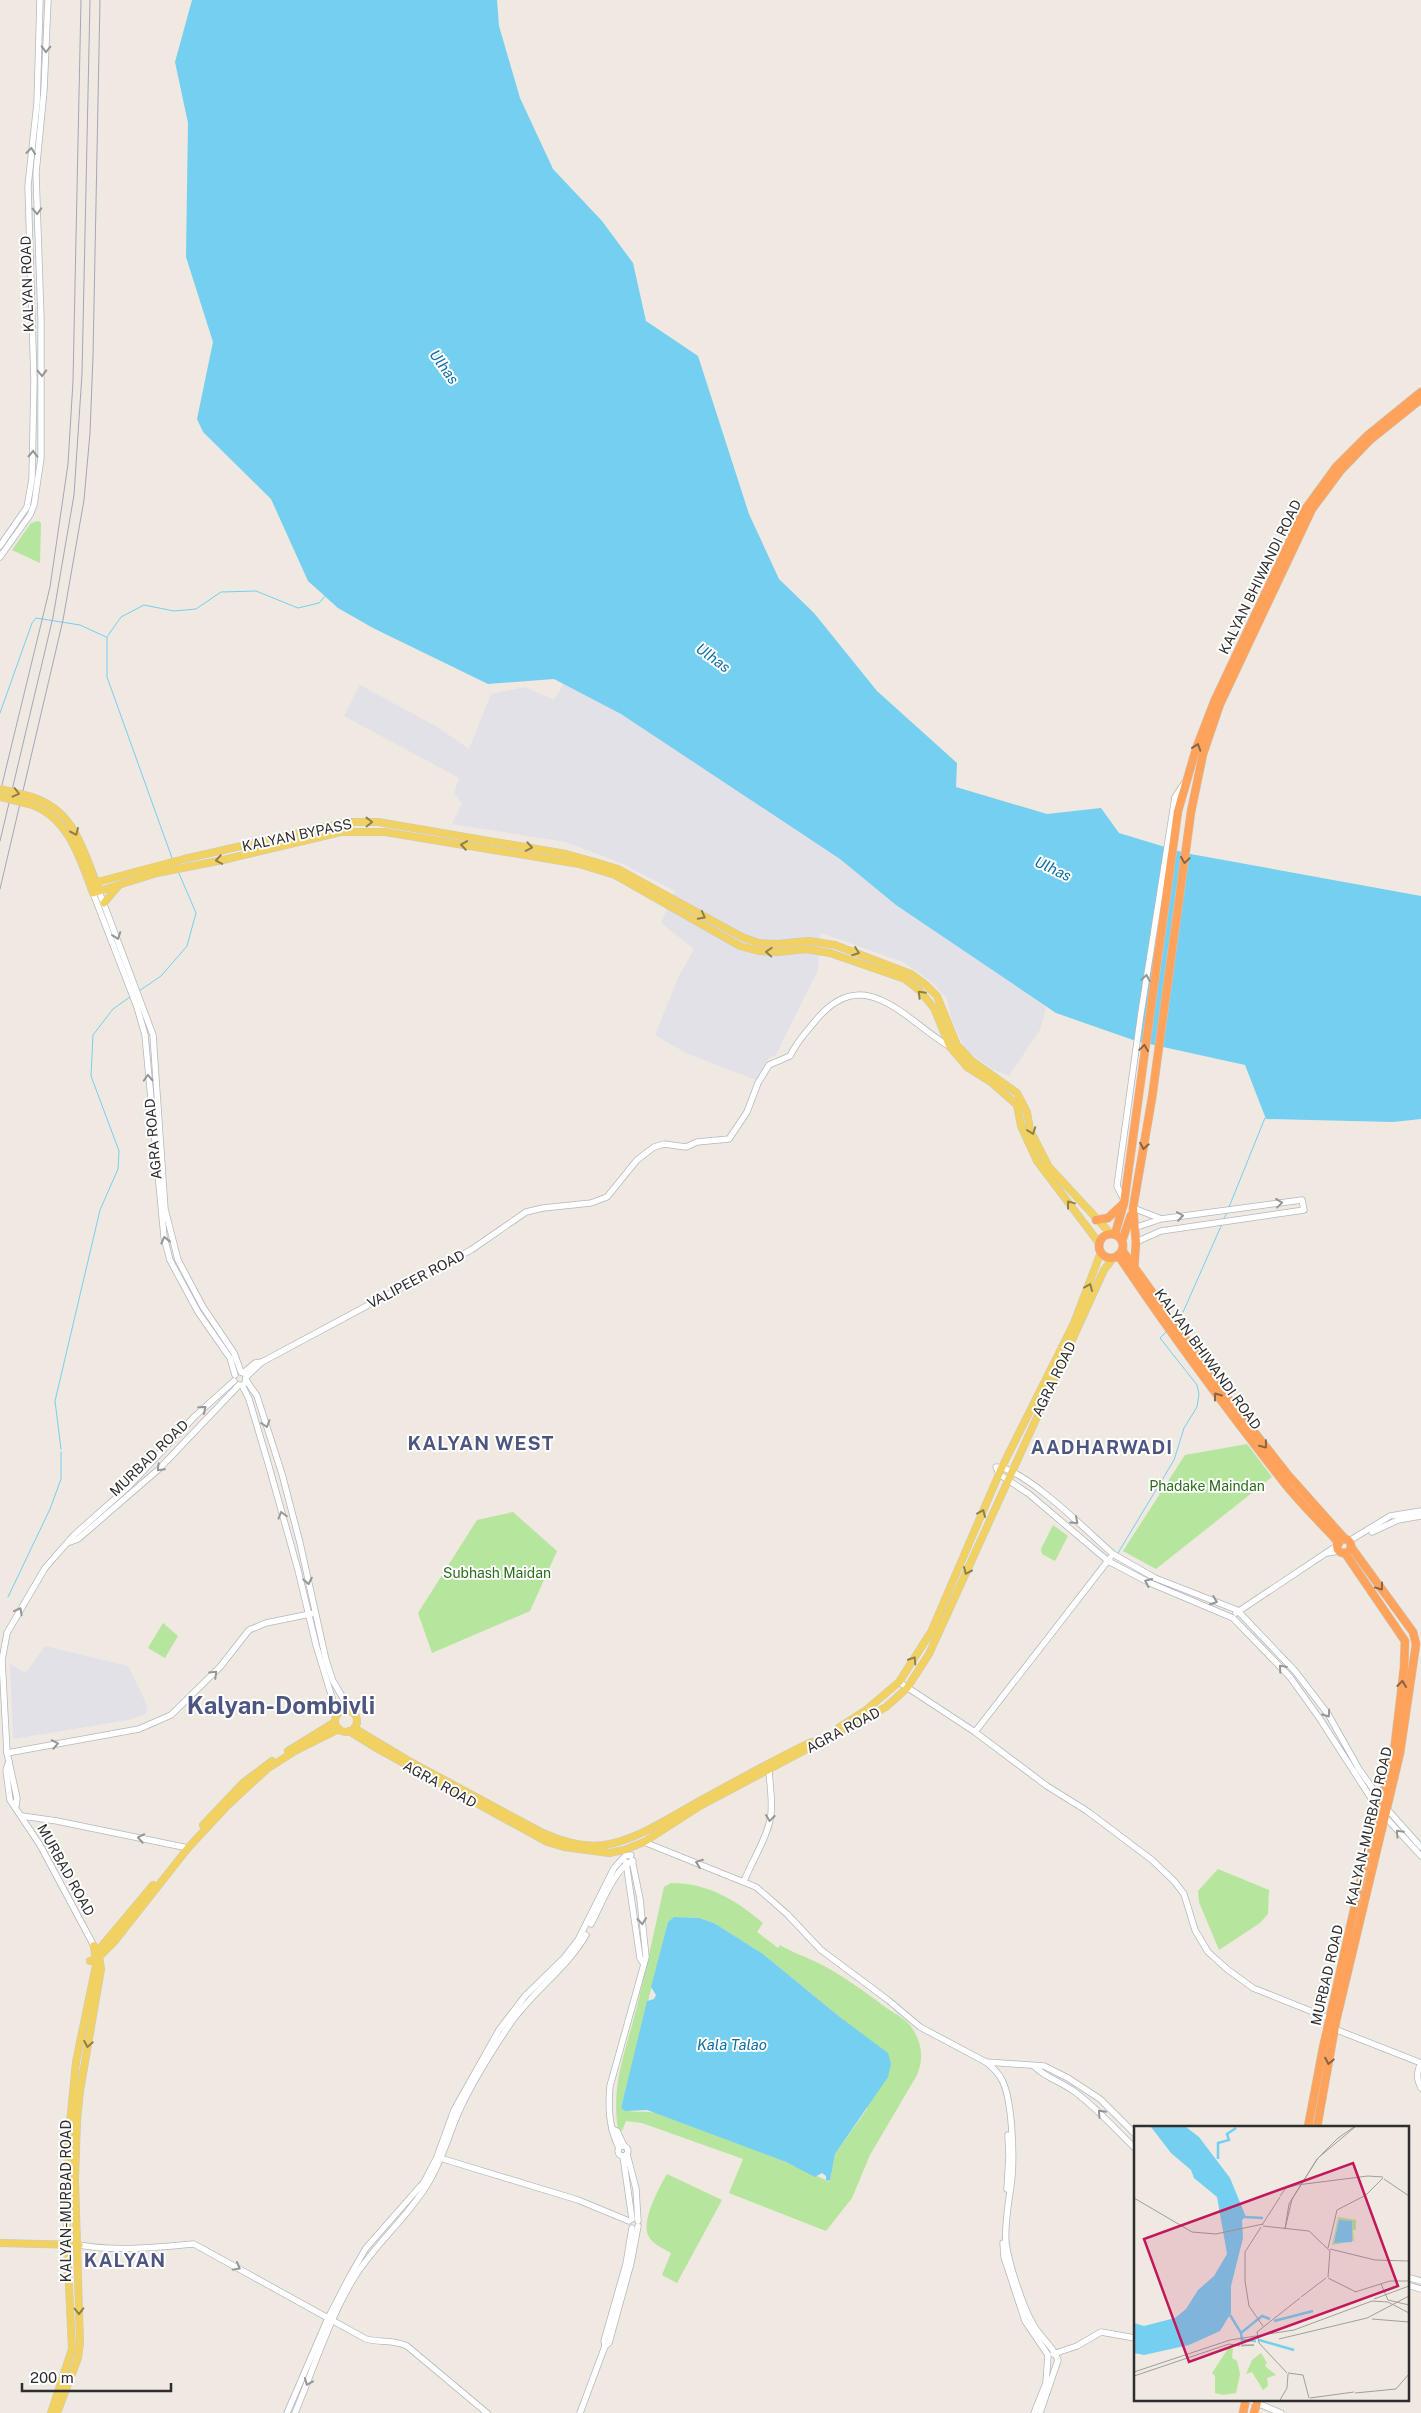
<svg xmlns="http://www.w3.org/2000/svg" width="1421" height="2413" font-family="'Public Sans',sans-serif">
<rect width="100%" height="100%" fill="#efe9e1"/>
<g fill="#e3e1e8">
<path d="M571 672 682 746 1047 1003 1041 1028 1009 1076 992 1069 966 1050 952 1021 947 999 932 982 903 962 821 933 818 970 776 1055 769 1058 756 1080 686 1053 655 1035 678 978 694 949 661 923 675 891 621 863 565 842 452 824 462 803 454 793 459 778 344 716 360 685 439 728 469 749 491 694 525 687 554 700Z"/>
<path d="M45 1646 128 1666 147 1705 146 1714 128 1720 13 1739 10 1664 26 1673Z"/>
</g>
<g fill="#b6e59e" fill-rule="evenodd">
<path d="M38 521 41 523 40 563 12 550 31 523Z"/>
<path d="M1247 1444 1272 1477 1156 1569 1123 1551 1185 1455Z"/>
<path d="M513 1512 557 1551 530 1611 432 1653 418 1613 477 1520Z"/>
<path d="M1053 1525 1068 1536 1055 1561 1042 1554 1041 1549Z"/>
<path d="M163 1623 178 1636 165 1658 148 1648Z"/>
<path d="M1218 1869 1269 1890 1268 1914 1260 1923 1219 1950 1199 1902 1198 1891Z"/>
<path d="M671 1883C708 1883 736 1900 763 1923L757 1932 778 1948 780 1945C791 1952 802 1955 814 1961 840 1973 865 1992 888 2009 896 2014 907 2020 912 2028 922 2043 924 2058 917 2075L870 2155 852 2198 826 2231 729 2193 743 2159 642 2123 626 2121 622 2131 618 2130C611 2084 625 2054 636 2010 646 1969 655 1928 664 1887ZM674 1917 699 1918 714 1923 763 1954 842 2019 867 2109 835 2154 830 2182 781 2160 656 2113C645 2110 631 2114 621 2108L668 1922Z"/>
<path d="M667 2174 722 2200 677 2283 662 2275 671 2253C664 2249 653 2244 649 2237 640 2222 659 2188 667 2174Z"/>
</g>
<g fill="#75cff0">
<path d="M192 0H497L499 26 520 98 553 169 602 221 633 263 646 321 698 356 749 514 779 579 814 613 877 691 957 763 956 787 1047 814 1101 808 1119 833 1185 853 1421 896V1119L1393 1122 1266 1119 1245 1065 1136 1041 1056 1013 896 905 840 859 621 714 554 679 488 684 373 628 338 608 308 581 271 499 203 432 197 419 213 342 186 257 188 123 175 62Z"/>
<path d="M674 1917 699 1918 714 1923 763 1954 841 2018 888 2053 891 2064 888 2077 835 2154 830 2181 826 2180V2176L822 2173 815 2177 786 2162 647 2110 625 2111 621 2108 647 2001 654 1999 656 1995 651 1987 668 1922Z"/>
</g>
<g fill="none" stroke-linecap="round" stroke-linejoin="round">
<g stroke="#75cff0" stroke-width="1">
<path d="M0 713 32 623 36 618 80 625 106 637"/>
<path d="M172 858 107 677V637L121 617 144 605 174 611 196 609 221 592 256 591 298 608 319 603 326 595"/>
<path d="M139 991 161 976 187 946 196 913 178 871"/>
<path d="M1229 1207 1265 1118"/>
<path d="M1223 1220 1227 1213"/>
<path d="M1176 1322 1180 1319 1222 1224"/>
<path d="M61 1449 55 1401 100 1210 118 1169 119 1151 91 1076 93 1035 113 1009 130 997"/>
<path d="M1118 1553 1174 1460 1184 1428 1197 1407 1199 1394 1197 1385 1160 1338 1166 1332"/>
<path d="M8 1597 50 1509 61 1479V1452"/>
</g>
<g stroke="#b4b7c1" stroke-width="7">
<g id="secondary">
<path d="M0 546 27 507 32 479 34 381 28 186 37 103 40 0"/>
<path d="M0 557 30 515 34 505 41 458V319L36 173 44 90 48 0"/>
<path d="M99 891 153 1035 165 1209 178 1260 203 1307 234 1353 241 1372"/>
<path d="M93 893 137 1007 145 1035 164 1237 170 1260 198 1312 230 1358 235 1375"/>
<path d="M1124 1200 1117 1186 1141 1013 1175 797 1185 782"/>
<path d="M1133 1208 1159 1218"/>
<path d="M1134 1228 1161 1219 1302 1200 1304 1210 1161 1231 1136 1242"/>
<path d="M243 1373 255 1363 262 1362 471 1250 526 1212 543 1208 591 1203 607 1197 637 1160 654 1147 664 1144 686 1147 697 1142 729 1139 747 1112 758 1083 769 1065 790 1056C797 1041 807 1031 817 1019 865 962 906 1021 950 1047"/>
<path d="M246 1380 257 1396 282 1474 300 1543 326 1660 333 1681 350 1710"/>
<path d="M245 1383 246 1377 262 1362"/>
<path d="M242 1385 249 1399 268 1463 298 1570 316 1645 337 1714"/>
<path d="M1372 1532 1398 1520 1421 1516"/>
<path d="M1349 1541 1390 1516 1421 1511"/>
<path d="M70 1542 78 1539 159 1469 239 1385"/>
<path d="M1327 1553 1339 1551"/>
<path d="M1236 1613 1338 1545"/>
<path d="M899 1682 975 1732 1047 1786 1087 1811 1152 1860 1174 1881 1184 1894 1195 1930 1208 1952 1227 1969 1253 1988 1333 2020"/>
<path d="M975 1732 1110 1558"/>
<path d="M7 1753 139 1729 171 1715 220 1667 249 1630 266 1623 315 1613"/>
<path d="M9 1761 6 1770 10 1800 40 1845 94 1946"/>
<path d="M16 1806 17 1798 7 1753 2 1660 7 1633 45 1568 74 1535 127 1488 195 1416 234 1381"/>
<path d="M22 1816 57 1821 188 1848"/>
<path d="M644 1842 756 1887 787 1914 821 1950 888 2000 920 2027 986 2062 1044 2066 1068 2078 1100 2099 1135 2134"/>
<path d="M1421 1847 1387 1809 1359 1769 1328 1714 1295 1671 1237 1610 1155 1578 1113 1554C1090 1534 1024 1467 996 1467L999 1474 1029 1494 1108 1561 1150 1583 1233 1618 1290 1677 1320 1719 1378 1809 1421 1856"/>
<path d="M626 1862 640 1958 643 1963"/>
<path d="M744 1881C752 1861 766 1840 770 1820 774 1804 769 1783 769 1766"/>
<path d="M591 1924C600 1908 615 1866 633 1861"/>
<path d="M1332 2028 1421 2063"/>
<path d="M986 2062C993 2068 999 2073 1003 2082 1012 2102 1014 2153 1012 2176 1010 2198 1004 2221 1006 2243 1009 2265 1023 2307 1034 2326 1041 2338 1053 2346 1058 2360L1040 2413"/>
<path d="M1421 2064C1416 2072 1417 2080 1421 2088"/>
<path d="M1035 2067C1046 2078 1062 2082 1075 2092 1097 2108 1115 2129 1135 2148"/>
<path d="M612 2129 617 2131 624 2146"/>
<circle cx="623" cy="2151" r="5"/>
<path d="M619 2148C609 2128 608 2108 610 2086L646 1957 640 1899 632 1860"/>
<path d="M627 2154 636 2189 638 2221"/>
<path d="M623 2156 632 2219"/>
<path d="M440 2158 578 2200 629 2221"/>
<path d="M1007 2189 1009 2156 1008 2135"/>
<path d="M1003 2243 1004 2257 1025 2321 1048 2355 1046 2383 1034 2413"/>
<path d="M79 2245C117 2252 155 2247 194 2244L366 2339C380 2343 393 2339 407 2346L487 2413"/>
<path d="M1407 2277 1421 2281"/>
<path d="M1407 2285 1421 2289"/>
<path d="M605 2346 604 2341 626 2264 632 2228"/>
<path d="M1053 2354 1077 2346 1101 2332 1135 2338"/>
<path d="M1247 2399 1281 2413"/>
<path d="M287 2413 328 2318 351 2274 366 2248 424 2182 437 2157 454 2110 499 2030 525 1996 564 1958 578 1940 614 1868 625 1856 631 1855"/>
<path d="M295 2413C314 2368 329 2319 354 2278 375 2244 407 2218 427 2185 441 2163 447 2140 457 2116 469 2087 490 2054 508 2027 530 1993 566 1970 586 1935"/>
<path d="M580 2413 605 2346 609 2343 631 2263 638 2226"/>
</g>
</g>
<g stroke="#c9c9c9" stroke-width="8">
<g id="primary">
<path d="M32 797C75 811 82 848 98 887"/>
<path d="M29 804C68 816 80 858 93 893L157 873 223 860 341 832H385L579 864 615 875 740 946 759 951 778 952 806 949 830 953 905 979 919 990 934 1008 950 1047 967 1067 991 1082 1017 1105 1021 1126 1037 1161 1099 1243"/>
<path d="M90 884 184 859 347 822H378L566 854 595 862 618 869 742 937 759 943 776 944 809 941 835 945 911 974 926 985 937 996 957 1045 972 1061 1017 1093 1027 1112 1030 1130 1049 1167 1110 1233"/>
<path d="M104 903 119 885"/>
<circle cx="346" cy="1721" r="11"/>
<path d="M354 1728 409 1761 543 1833C563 1842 588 1849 610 1844 641 1837 669 1818 696 1803 734 1782 772 1761 811 1742"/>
<path d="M838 1728 866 1710 899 1682 931 1632 1002 1467 1074 1323 1101 1252"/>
<path d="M349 1731 378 1749 547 1842 564 1847 609 1853 624 1850 644 1842 700 1806 886 1707 907 1688 929 1654 1104 1270 1114 1257"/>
<path d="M288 1751 335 1722"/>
<path d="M203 1825 243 1783 272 1761"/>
<path d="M96 1953 153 1885"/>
<path d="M90 1961H95L114 1942 188 1848 227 1806 267 1769 295 1751 339 1729"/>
<path d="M0 2243 79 2245"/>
<path d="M51 2413 72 2349 67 2245 68 2144 76 2062 96 1965 94 1946"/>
<path d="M57 2413 78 2358 80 2343 75 2179 77 2120 80 2091 101 1969 98 1950 94 1946"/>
</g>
</g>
<g stroke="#c9c9c9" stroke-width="9">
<g id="highway">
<path d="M1096 1220 1108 1218 1123 1204"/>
<circle cx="1111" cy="1246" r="12"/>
<path d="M1115 1234 1124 1203 1178 811 1196 749 1214 702 1304 511 1336 467 1368 435 1421 392"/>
<path d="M1122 1241 1131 1215"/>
<path d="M1122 1250 1233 1405 1288 1475 1345 1539"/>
<path d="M1118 1255C1170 1333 1225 1407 1282 1480 1299 1502 1320 1522 1339 1543"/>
<path d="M1134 1270 1136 1242 1133 1208 1152 1098 1191 812 1203 754 1220 704 1312 509 1341 470 1370 440 1421 399"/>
<circle cx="1344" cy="1546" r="7"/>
<path d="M1308 2127 1323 2048 1360 1883 1394 1752 1404 1668 1405 1641 1345 1553"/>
<path d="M1317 2127 1336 2021 1400 1753 1416 1644 1413 1632 1351 1547"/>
<path d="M1243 2413 1246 2399"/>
<path d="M1254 2413 1258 2399"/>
</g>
</g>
<use href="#secondary" stroke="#fff" stroke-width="5.5"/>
<use href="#primary" stroke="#f2d163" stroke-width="7"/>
<use href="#highway" stroke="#ffa35c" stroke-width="8"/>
<g stroke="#a3a6b8" stroke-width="1">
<path d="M0 793 50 587 68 464 73 381 81 0"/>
<path d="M0 841 53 617 74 495 82 374 90 0"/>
<path d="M0 889 63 620 84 500 90 433 93 356 100 0"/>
</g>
<g stroke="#c9c9c9" stroke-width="8" stroke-linecap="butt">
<g id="primary-bridge">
<path d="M0 789 32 797"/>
<path d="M0 797 29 804"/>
</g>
</g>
<use href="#primary-bridge" stroke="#f2d163" stroke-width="7"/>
</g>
<defs><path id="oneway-chevron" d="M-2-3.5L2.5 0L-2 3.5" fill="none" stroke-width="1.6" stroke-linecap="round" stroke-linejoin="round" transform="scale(1.25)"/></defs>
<g stroke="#969696">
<use href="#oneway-chevron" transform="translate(46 49) rotate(92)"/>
<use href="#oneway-chevron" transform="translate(31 151) rotate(-84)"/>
<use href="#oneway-chevron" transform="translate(37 211) rotate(88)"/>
<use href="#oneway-chevron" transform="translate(42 373) rotate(89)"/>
<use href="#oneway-chevron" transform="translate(33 454) rotate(-89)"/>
<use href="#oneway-chevron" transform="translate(117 936) rotate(70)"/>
<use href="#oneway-chevron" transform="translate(1146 978) rotate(-81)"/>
<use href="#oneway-chevron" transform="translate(148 1078) rotate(-93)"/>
<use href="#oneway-chevron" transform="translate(1279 1203) rotate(-7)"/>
<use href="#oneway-chevron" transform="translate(1180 1216) rotate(-8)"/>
<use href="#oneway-chevron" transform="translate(165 1240) rotate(-104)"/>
<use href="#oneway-chevron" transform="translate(203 1409) rotate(-40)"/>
<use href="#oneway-chevron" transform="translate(266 1424) rotate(72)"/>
<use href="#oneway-chevron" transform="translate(160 1468) rotate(135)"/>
<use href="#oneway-chevron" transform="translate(282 1515) rotate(-106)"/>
<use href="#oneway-chevron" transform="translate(1075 1521) rotate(42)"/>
<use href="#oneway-chevron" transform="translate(308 1581) rotate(79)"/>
<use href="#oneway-chevron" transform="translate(1148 1582) rotate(-155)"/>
<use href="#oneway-chevron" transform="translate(1214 1601) rotate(21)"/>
<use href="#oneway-chevron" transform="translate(19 1611) rotate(-61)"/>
<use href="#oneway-chevron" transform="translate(1282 1668) rotate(-131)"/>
<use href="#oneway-chevron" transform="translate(214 1674) rotate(-44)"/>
<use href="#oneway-chevron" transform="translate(1327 1714) rotate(55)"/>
<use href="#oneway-chevron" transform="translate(55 1744) rotate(-11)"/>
<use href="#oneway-chevron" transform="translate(770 1818) rotate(97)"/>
<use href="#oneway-chevron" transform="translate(1399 1833) rotate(-133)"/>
<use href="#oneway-chevron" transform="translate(141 1838) rotate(-169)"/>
<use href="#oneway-chevron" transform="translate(699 1863) rotate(-159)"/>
<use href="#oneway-chevron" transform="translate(642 1921) rotate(84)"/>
<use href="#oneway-chevron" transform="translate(1101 2113) rotate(-133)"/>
<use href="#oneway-chevron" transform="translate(237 2267) rotate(29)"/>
<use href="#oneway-chevron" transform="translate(308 2382) rotate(113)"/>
</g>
<g stroke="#8c6343">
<use href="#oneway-chevron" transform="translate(1197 747) rotate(-71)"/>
<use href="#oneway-chevron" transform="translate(1185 860) rotate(98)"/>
<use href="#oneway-chevron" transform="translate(1144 1048) rotate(-82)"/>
<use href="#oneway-chevron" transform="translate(1144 1146) rotate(100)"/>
<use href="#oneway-chevron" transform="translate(1217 1396) rotate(-126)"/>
<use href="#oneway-chevron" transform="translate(1264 1445) rotate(52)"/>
<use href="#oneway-chevron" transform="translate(1380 1587) rotate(54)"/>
<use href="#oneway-chevron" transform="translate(1402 1684) rotate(-84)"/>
<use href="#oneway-chevron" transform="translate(1329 2061) rotate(101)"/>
</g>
<g stroke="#908048">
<use href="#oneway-chevron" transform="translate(16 793) rotate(14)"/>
<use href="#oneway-chevron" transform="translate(369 822) rotate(-1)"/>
<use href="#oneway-chevron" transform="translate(75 832) rotate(66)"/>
<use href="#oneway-chevron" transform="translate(464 845) rotate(-171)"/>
<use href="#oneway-chevron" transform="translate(529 847) rotate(10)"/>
<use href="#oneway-chevron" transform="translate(219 860) rotate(170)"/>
<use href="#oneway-chevron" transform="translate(702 916) rotate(28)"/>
<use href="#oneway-chevron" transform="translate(769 952) rotate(-177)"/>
<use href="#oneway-chevron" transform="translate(856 952) rotate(20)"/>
<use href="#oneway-chevron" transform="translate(921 994) rotate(-134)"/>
<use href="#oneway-chevron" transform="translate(1032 1131) rotate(70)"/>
<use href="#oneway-chevron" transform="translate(1070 1204) rotate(-127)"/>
<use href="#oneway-chevron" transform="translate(1089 1287) rotate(-67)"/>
<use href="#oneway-chevron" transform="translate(982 1513) rotate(-67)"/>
<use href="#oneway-chevron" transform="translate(967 1571) rotate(114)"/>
<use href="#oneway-chevron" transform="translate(913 1660) rotate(-58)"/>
<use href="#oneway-chevron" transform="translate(88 2044) rotate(100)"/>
<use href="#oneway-chevron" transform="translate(79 2311) rotate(89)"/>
</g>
<g text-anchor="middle" stroke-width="4" stroke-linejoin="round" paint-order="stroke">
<g font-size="14" fill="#2e2e2e" stroke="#fff">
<text transform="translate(27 284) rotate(-92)" y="5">KALYAN ROAD</text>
<text transform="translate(1260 577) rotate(-64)" y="5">KALYAN BHIWANDI ROAD</text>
<text transform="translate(297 835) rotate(-12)" y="5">KALYAN BYPASS</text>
<text transform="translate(153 1139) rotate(-95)" y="5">AGRA ROAD</text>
<text transform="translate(416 1279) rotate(-28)" y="5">VALIPEER ROAD</text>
<text transform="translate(1208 1359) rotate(54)" y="5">KALYAN BHIWANDI ROAD</text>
<text transform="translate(1054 1379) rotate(-64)" y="5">AGRA ROAD</text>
<text transform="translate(149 1458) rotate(-44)" y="5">MURBAD ROAD</text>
<text transform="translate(843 1730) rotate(-28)" y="5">AGRA ROAD</text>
<text transform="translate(440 1784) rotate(29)" y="5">AGRA ROAD</text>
<text transform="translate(1369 1826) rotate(-77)" y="5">KALYAN-MURBAD ROAD</text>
<text transform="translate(66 1870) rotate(61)" y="5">MURBAD ROAD</text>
<text transform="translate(1327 1975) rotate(-77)" y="5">MURBAD ROAD</text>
<text transform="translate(66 2201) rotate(-90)" y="5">KALYAN-MURBAD ROAD</text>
</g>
<g font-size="14" fill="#2c6e1b" stroke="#fff">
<text x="1207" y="1491">Phadake Maindan</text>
<text x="497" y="1578">Subhash Maidan</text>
</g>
<g font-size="15" font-style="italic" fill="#0d6fa3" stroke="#fff">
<text transform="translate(444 367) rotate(54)" y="5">Ulhas</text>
<text transform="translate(713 658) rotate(36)" y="5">Ulhas</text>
<text transform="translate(1053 869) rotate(25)" y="5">Ulhas</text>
<text x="732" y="2050">Kala Talao</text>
</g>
<g font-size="19" font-weight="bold" letter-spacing="1" fill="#4d5680" stroke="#fff">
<text x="481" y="1450">KALYAN WEST</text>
<text x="1102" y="1454">AADHARWADI</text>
<text x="125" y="2267">KALYAN</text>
</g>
<g font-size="24" font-weight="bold" fill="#4d5680" stroke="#fff">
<text x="281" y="1714">Kalyan-Dombivli</text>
</g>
</g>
<g transform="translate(1134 2126)">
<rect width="275" height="275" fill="#efe9e1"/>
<path d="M204 91 222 94V104H219L220 115 198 119ZM205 94 218 95V116L200 117ZM95 221 99 223 98 232 103 235 106 248 102 267 89 269 81 267V250L78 247ZM127 227 133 237 131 240 142 249 133 252 134 260 129 264 118 246 112 248 118 234Z" fill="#b6e59e" fill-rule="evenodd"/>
<path d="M17 1H52L65 11 96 52 112 91 108 94 109 112 97 160V187L86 205 55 219 10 229 0 227V197L10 200 41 192 52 183 64 164 80 150 93 128 83 71 60 52 57 44 37 27ZM205 94 218 95V116L200 117Z" fill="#75cff0"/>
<path fill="none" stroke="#75cff0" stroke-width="2.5" d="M84 33V17L95 14 93 8 102 2M111 91 129 92M96 189 107 207 128 190 136 193M140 195 179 185M107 207 108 214 122 215M125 214 160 224"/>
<path fill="none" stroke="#a29e99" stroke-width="1" d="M220 1 204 12 183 33 155 78 151 103 158 73 184 32 221 1M250 53 275 70M146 70 152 62 163 59 234 50 249 51M0 72 58 106 82 108 129 98M128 99 146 71M129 100 175 105 196 125 194 151M127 101 111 126V155L115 180 129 200M194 122 203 84 232 69 249 52M196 123 241 134 275 135M194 152 222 166M247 158 254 174 275 179M221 166 256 155H275M167 171 192 152M240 173 275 160M238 193 275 196M145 213 233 192 275 170M107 220 120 219H107M0 246 96 214 160 204 238 175 254 176 275 187M153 247 125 217 123 206 166 172M154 247 169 249 175 272M0 250 95 218 106 220M221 267 262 263 275 248M176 272 220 266M146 274 153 262 154 248"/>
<path fill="#c2185b" fill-opacity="0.15" stroke="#c2185b" stroke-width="2.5" d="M219 37 264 160 55 236 10 113Z"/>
<rect width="275" height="275" fill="none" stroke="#2e2e2e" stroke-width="2.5"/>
</g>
<path d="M22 2383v8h149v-8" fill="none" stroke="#2e2e2e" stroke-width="2.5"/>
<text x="30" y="2383" font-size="15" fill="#2e2e2e" stroke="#ffffff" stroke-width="4" paint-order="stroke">200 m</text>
</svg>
